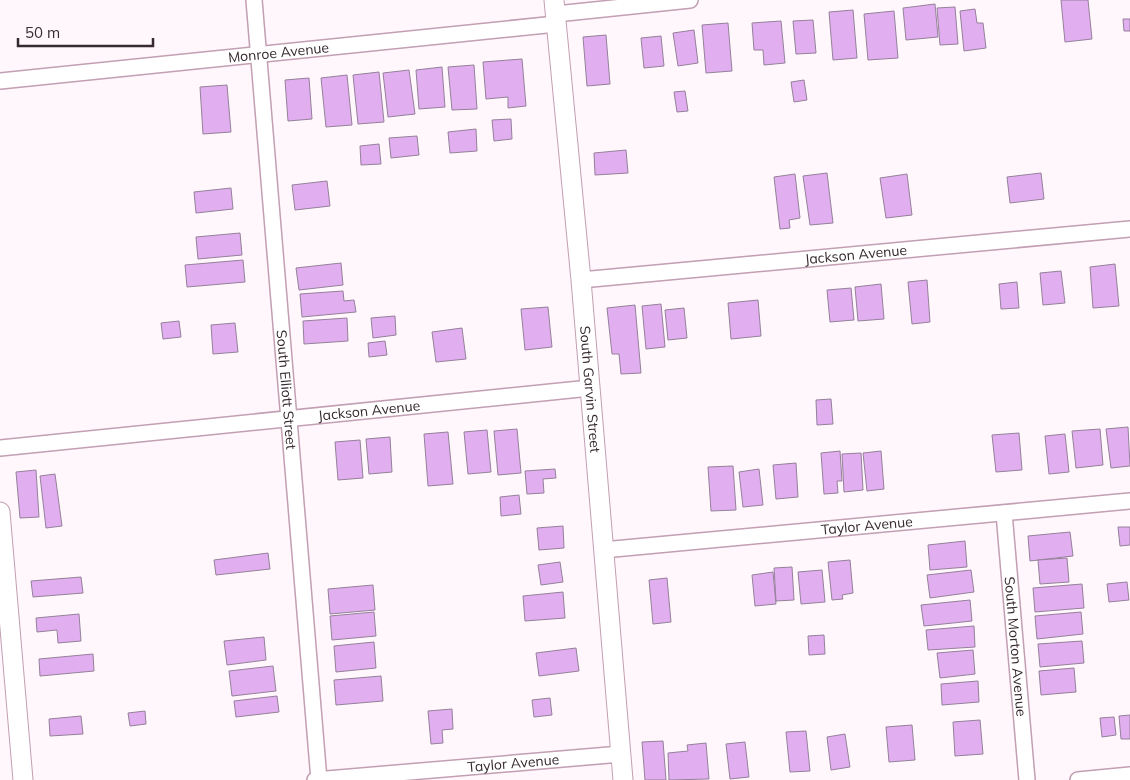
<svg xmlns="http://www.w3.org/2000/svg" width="1130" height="780" font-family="Mulish,sans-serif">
<rect width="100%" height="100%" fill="#fff7fb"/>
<g fill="#e1afef" stroke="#95809b">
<path d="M1061 0H1088L1092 39 1065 42Z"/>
<path d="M935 4 938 37 906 40 903 8Z"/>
<path d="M955 7 958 44 940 45 937 8Z"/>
<path d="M975 9 977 23H983L986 48 964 51 960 11Z"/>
<path d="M853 10 857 58 833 60 829 12Z"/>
<path d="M894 11 898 58 868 60 864 14Z"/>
<path d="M1123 19H1130V31H1124Z"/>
<path d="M813 20 816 53 796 54 793 21Z"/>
<path d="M781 21 785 63 764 65 763 50H754L752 23Z"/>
<path d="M728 23 732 71 706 73 702 25Z"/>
<path d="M694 30 698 63 678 66 673 33Z"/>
<path d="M606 35 610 84 587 86 583 37Z"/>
<path d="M661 36 664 66 644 68 641 38Z"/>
<path d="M522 59 526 106 508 108V97L486 99 483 62Z"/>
<path d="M474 65 477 109 452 110 448 67Z"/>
<path d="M442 67 445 107 419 109 416 70Z"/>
<path d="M409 70 415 114 388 117 383 73Z"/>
<path d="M379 72 384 122 358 124 353 75Z"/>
<path d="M347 75 352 125 326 127 321 78Z"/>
<path d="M309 78 312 119 288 121 285 80Z"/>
<path d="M804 80 807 100 794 102 791 82Z"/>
<path d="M227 85 231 132 203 134 200 87Z"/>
<path d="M685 91 688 111 677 112 674 92Z"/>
<path d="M511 119 512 139 494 141 492 120Z"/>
<path d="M476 129 477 151 450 153 448 132Z"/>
<path d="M417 136 419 155 391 158 389 138Z"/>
<path d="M379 144 381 164 361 165 360 146Z"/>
<path d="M626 150 628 173 595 175 594 153Z"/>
<path d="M827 173 833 223 810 225 803 176Z"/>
<path d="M1041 173 1044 199 1010 203 1007 177Z"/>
<path d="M795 174 800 218 789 220 790 228 780 229 774 177Z"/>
<path d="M907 174 912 215 886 218 880 178Z"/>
<path d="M327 181 330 206 295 210 292 185Z"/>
<path d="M231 188 233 209 196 213 194 192Z"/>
<path d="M240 233 242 255 198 259 196 237Z"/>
<path d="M243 260 245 282 187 287 185 265Z"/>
<path d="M341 263 343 285 299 290 296 268Z"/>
<path d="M1115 264 1119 306 1093 308 1090 267Z"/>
<path d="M1061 271 1065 303 1043 305 1040 273Z"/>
<path d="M927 280 930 322 912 324 908 282Z"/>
<path d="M1017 282 1019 308 1001 309 999 284Z"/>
<path d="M881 284 884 319 858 321 855 287Z"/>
<path d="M851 288 854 320 830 322 827 290Z"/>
<path d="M343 291 344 301 354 300 356 312 302 317 300 294Z"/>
<path d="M758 300 761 336 731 339 728 303Z"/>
<path d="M661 304 665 347 646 349 642 306Z"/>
<path d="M635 305 641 373 621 374 619 354H612L607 308Z"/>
<path d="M548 307 552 347 525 350 521 309Z"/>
<path d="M684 308 687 338 668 340 665 310Z"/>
<path d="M395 316 396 335 373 338 371 318Z"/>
<path d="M347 318 348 341 304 344 303 321Z"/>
<path d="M179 321 181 337 163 339 161 323Z"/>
<path d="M235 323 238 352 213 354 211 325Z"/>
<path d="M462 328 466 359 436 362 432 332Z"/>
<path d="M385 341 387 355 369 357 368 343Z"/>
<path d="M831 399 833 424 817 425 816 400Z"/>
<path d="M1128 427 1130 466 1111 468 1106 429Z"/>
<path d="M517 429 521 473 498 475 494 431Z"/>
<path d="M1100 429 1103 465 1076 468 1072 431Z"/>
<path d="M487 430 491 472 468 474 464 432Z"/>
<path d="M448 432 453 484 428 486 424 434Z"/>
<path d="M1019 433 1022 470 996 472 992 435Z"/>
<path d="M1065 434 1069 472 1049 474 1045 436Z"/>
<path d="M390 437 392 472 369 474 366 439Z"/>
<path d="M360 440 363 478 338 480 335 442Z"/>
<path d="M840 451 842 481H837L838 493 824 494 821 453Z"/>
<path d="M881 451 884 489 867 491 863 453Z"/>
<path d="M861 453 863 490 844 492 842 454Z"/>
<path d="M796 463 798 497 776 499 773 465Z"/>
<path d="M733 466 736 510 711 511 708 467Z"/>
<path d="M555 469 556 478 543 479 544 493 527 494 525 471Z"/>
<path d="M759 469 763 505 743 507 739 472Z"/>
<path d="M36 470 39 517 20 518 16 472Z"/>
<path d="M55 474 62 526 46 528 40 476Z"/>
<path d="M519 495 521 514 501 516 500 497Z"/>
<path d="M563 526 564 548 539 550 537 528Z"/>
<path d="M1118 527H1130V545L1120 546Z"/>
<path d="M1070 532 1073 556 1030 561 1028 536Z"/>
<path d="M965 541 967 567 930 570 928 545Z"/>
<path d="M268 553 270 569 216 575 214 560Z"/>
<path d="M1067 558 1069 582 1040 584 1038 560Z"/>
<path d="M850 560 853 593 842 595 843 599 832 600 828 562Z"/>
<path d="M560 562 563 582 541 585 538 565Z"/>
<path d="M792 567 794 600 776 601 774 568Z"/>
<path d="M822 570 825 602 801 604 798 572Z"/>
<path d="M971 570 974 592 930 598 927 575Z"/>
<path d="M773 572 776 604 755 606 752 575Z"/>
<path d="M81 577 83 593 33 597 31 581Z"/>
<path d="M667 578 671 622 653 624 649 580Z"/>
<path d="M1127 582 1129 600 1109 602 1107 584Z"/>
<path d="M1082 584 1084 608 1035 612 1033 588Z"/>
<path d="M373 585 375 610 330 614 328 589Z"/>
<path d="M563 592 565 618 525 621 523 596Z"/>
<path d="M970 600 972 621 924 626 921 605Z"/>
<path d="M374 612 376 636 332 640 330 616Z"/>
<path d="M1081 612 1083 634 1037 639 1035 616Z"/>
<path d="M79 614 81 641 58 643 57 630 37 632 36 618Z"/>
<path d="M974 626 975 647 928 650 926 630Z"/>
<path d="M824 635 825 654 809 655 808 636Z"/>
<path d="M264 637 266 660 227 665 224 641Z"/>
<path d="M1082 641 1084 663 1040 667 1038 644Z"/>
<path d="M374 642 376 668 336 672 334 646Z"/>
<path d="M576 648 579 671 539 676 536 653Z"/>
<path d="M973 650 975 674 940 678 937 653Z"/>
<path d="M93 654 94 671 40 676 39 659Z"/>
<path d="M273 666 276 691 232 696 229 671Z"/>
<path d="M1074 668 1076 692 1041 695 1039 671Z"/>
<path d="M381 676 383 701 336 705 334 680Z"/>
<path d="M978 681 979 702 942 705 941 684Z"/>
<path d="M277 696 279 712 236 717 234 701Z"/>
<path d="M550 698 552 715 534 717 532 700Z"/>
<path d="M452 709 453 729 442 730 443 743 431 744 428 711Z"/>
<path d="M145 711 146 724 130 726 128 713Z"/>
<path d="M1130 715V739H1121L1119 716Z"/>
<path d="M81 716 83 734 50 736 49 719Z"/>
<path d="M1114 717 1116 735 1102 737 1100 718Z"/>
<path d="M980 720 983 754 955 756 953 722Z"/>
<path d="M912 725 915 760 889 762 886 727Z"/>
<path d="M806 731 810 771 790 772 786 732Z"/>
<path d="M845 734 850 767 831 770 827 737Z"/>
<path d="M663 741 666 780H645L642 742Z"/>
<path d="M745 742 749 777 730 779 726 744Z"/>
<path d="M706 743 709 779 669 780 668 753 688 751 687 745Z"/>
</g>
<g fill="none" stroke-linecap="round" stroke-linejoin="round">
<g stroke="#c29fb2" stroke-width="18">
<g id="minor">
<path id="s1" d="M254 0 319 780"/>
<path d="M556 14 690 0"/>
<path id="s2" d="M0 81 556 24"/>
<path id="s3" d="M581 280 1130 229"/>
<path id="s4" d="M0 448 590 388"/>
<path id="s5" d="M1004 513 1027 780"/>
<path id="s6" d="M603 550 1130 501"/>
<path id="s7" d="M315 780 621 754"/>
<path d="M1078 780 1130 775"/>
</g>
</g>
<g stroke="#c29fb2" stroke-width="21">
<g id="tertiary">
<path id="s8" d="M554 0 581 280 623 780"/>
<path d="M0 512 23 780"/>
</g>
</g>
<use href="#minor" stroke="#fff" stroke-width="15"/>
<use href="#tertiary" stroke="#fff" stroke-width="19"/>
</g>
<g text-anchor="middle" stroke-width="4.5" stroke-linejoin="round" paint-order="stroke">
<g font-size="14" fill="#362930" stroke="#fff7fb">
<text dy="5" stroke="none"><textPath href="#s2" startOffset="280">Monroe Avenue</textPath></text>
<text dy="5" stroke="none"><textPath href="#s3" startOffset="276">Jackson Avenue</textPath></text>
<text dy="5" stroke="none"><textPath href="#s1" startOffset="391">South Elliott Street</textPath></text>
<text dy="5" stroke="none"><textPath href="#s8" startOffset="391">South Garvin Street</textPath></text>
<text dy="5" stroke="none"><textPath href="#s4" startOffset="371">Jackson Avenue</textPath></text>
<text dy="5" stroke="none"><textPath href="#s6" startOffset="265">Taylor Avenue</textPath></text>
<text dy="5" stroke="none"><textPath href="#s5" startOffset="134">South Morton Avenue</textPath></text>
<text dy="5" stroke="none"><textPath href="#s7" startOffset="199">Taylor Avenue</textPath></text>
</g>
</g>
<path d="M18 38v8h135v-8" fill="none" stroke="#362930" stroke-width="2.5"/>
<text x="25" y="38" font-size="15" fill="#362930" stroke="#fff7fb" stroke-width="4" paint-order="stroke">50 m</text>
</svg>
